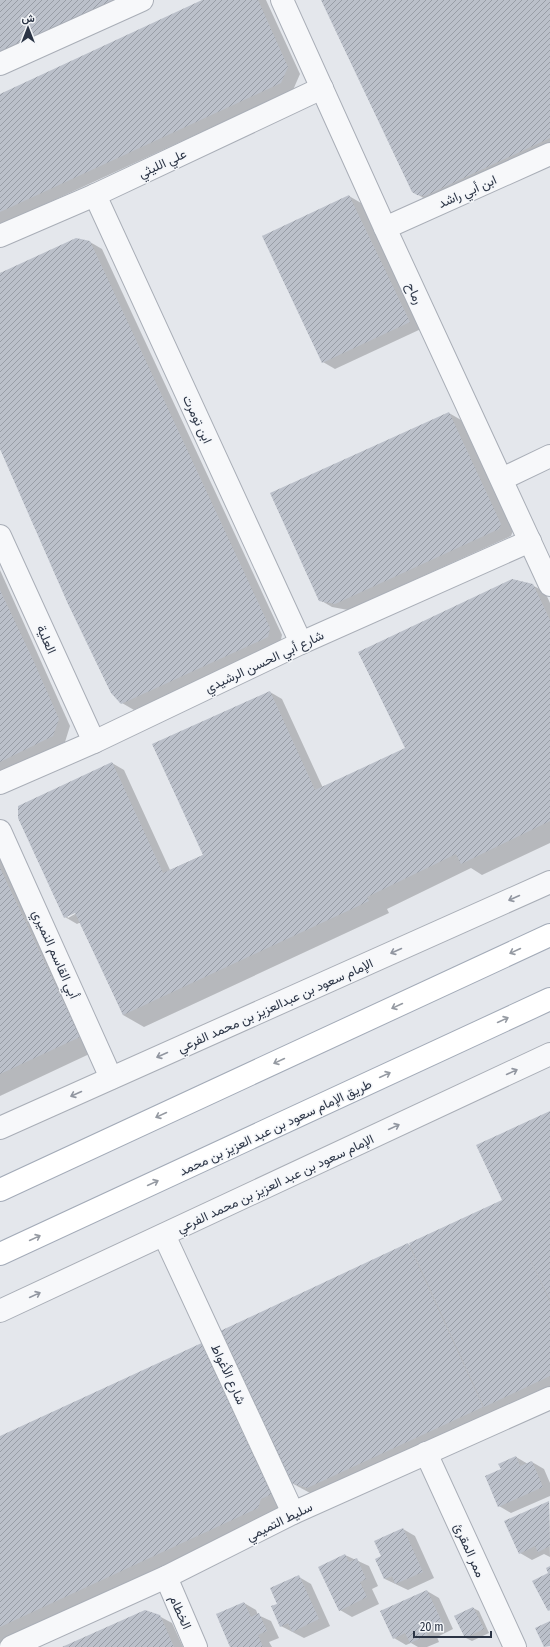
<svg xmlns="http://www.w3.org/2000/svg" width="550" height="1647" font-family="'Fira Sans Condensed',Vazirmatn,sans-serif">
<defs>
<pattern id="building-hatch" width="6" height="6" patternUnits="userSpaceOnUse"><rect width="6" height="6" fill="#bbc0ca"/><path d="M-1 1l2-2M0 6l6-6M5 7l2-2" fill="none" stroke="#989da6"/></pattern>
</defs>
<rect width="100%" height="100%" fill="#e4e7ec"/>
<g fill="#0003" fill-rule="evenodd">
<path d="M0 0H138L0 64Z"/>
<path d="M204 0H266L300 74 293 90 0 225V95Z"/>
<path d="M322 0H550V159L430 202 412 191Z"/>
<path d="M349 196 361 203 421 329 335 369 323 362Z"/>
<path d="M90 242 102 249 282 635 280 644 134 710 122 703 0 448V273Z"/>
<path d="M449 413 461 420 513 531 511 536 348 610 332 607 320 600Z"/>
<path d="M0 570 70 726 65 742 0 774Z"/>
<path d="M532 585 545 592 550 603V843L482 875 471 868 387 909 389 913 144 1027 123 1015 81 922 77 924 65 917 112 763 124 770 170 870 203 855 270 692 282 699 323 788 405 749ZM77 911V913L68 918 67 916Z"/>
<path d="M0 855 100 1049 0 1096Z"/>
<path d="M550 1112V1398L328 1499 310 1493 288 1481 408 1244 412 1247 502 1202Z"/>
<path d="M226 1355 296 1504 0 1647V1437Z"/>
<path d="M516 1457 528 1464 532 1462 544 1469 550 1483V1496L511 1513 499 1506 502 1470Z"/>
<path d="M549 1502 550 1557 544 1554 532 1560 520 1553 505 1522Z"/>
<path d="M403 1529 415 1536 434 1578 408 1590 385 1579 382 1557Z"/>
<path d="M345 1555 369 1566 378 1586 372 1589 379 1604 352 1617 340 1610Z"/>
<path d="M299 1577 311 1584 330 1626 304 1638 281 1626 278 1604Z"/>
<path d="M427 1591 439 1598 453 1629 437 1637 439 1642 427 1647H418L411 1643 406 1645 394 1638Z"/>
<path d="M244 1603 256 1610 258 1615 271 1621 279 1638 269 1642 272 1647H232Z"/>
<path d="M473 1608 479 1611 489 1633 472 1641 466 1638 455 1616Z"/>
<path d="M159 1616 172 1623 183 1647H64Z"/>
</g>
<g fill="url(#building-hatch)">
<path d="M0 0H113L0 53Z"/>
<path d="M202 0H258L288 67 281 83 0 212V94Z"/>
<path d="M321 0H550V138L425 196 417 195 412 192Z"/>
<path d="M349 195 410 322 322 363 262 236Z"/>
<path d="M76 238 90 241 270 628 268 637 121 704 111 693 68 604 0 449V273Z"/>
<path d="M449 412 501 524 499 529 335 604 319 601 270 493Z"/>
<path d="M512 579 533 584 550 620V821L461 864 456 854 367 897 369 901 123 1015 75 913 64 918 18 818V806L112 762 163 873 203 855 152 744 270 691 315 790 405 748 358 652Z"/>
<path d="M0 590 34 662 59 719 53 736 0 762Z"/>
<path d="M0 868 80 1037 0 1074Z"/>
<path d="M550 1111V1300L513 1223 550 1302V1376L484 1407 409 1243 502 1200 476 1145Z"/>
<path d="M408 1243 483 1407 307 1488 288 1482 218 1332Z"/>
<path d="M206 1341 276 1492 261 1499 258 1508 0 1627V1436Z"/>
<path d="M516 1456 520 1466 532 1461 543 1487 498 1507 485 1476 501 1469 498 1464Z"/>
<path d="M549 1501 550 1546 538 1552 535 1546 519 1554 504 1521Z"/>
<path d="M403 1528 423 1572 395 1584 392 1576 384 1579 375 1559 381 1556 374 1541Z"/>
<path d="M345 1554 349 1562 357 1558 366 1579 360 1582 367 1597 339 1611 318 1567Z"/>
<path d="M550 1566V1610L548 1611 532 1581 548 1573 546 1568Z"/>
<path d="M299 1575 319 1619 292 1632 288 1623 280 1627 271 1606 277 1604 270 1588Z"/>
<path d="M427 1590 442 1622 425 1630 428 1635 410 1643 405 1633 393 1639 380 1611Z"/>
<path d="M244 1602 251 1617 259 1613 267 1631 258 1635 263 1647H230L216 1614Z"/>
<path d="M473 1607 484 1629 465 1638 454 1616Z"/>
<path d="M145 1610 160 1615 174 1647H62Z"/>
<path d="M550 1621V1646L544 1647 535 1628Z"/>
</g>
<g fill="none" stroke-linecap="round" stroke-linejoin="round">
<g stroke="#a9aeb7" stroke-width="24">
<g id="minor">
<path d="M282 0 385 228 550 585"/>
<path d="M0 64 142 0"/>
<path d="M95 195 301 643"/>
<path d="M385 228 550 154"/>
<path d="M0 236 95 195 322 88"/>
<path d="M502 479 550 456"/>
<path d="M0 536 94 742"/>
<path d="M0 783 94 742 301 643 530 541"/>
<path d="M0 831 111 1078"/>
<path d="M164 1235 293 1513"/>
<path d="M426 1453 515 1647"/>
<path d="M166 1577 196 1647"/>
<path d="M11 1647 166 1577 293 1513 550 1398"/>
</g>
</g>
<g stroke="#a9aeb7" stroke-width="24">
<g id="tertiary">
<path d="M0 1128 550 882"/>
<path d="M0 1311 550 1054"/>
</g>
</g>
<g stroke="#a3abb8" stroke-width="24">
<g id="primary">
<path d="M0 1190 550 935"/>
<path d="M0 1254 550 999"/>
</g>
</g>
<use href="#minor" stroke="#f7f8fa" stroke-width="22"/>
<use href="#tertiary" stroke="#f7f8fa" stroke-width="22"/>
<use href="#primary" stroke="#fff" stroke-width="22"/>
</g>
<defs><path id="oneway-shaft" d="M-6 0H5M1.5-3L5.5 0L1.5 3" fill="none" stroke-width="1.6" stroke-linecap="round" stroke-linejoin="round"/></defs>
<g stroke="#9196a0">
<use href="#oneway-shaft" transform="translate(514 898) rotate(156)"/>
<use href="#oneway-shaft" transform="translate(396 951) rotate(156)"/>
<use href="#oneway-shaft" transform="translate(162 1055) rotate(156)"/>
<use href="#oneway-shaft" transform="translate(512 1072) rotate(-25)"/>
<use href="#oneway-shaft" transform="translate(76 1094) rotate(156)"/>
<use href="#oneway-shaft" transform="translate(394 1127) rotate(-25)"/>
<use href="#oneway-shaft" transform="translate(35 1295) rotate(-25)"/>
</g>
<g stroke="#959aa2">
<use href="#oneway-shaft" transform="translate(515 951) rotate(155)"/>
<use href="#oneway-shaft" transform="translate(397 1006) rotate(155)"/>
<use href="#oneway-shaft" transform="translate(503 1020) rotate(-25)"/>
<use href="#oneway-shaft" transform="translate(279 1061) rotate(155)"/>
<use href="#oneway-shaft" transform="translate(385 1075) rotate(-25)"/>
<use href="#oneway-shaft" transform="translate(161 1115) rotate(155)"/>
<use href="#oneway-shaft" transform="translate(153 1183) rotate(-25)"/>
<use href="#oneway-shaft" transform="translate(35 1238) rotate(-25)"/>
</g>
<g text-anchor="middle" stroke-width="3" stroke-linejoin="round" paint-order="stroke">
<g font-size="13" fill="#2b3445" stroke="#f4f6f9">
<text transform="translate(162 163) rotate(-25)" y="5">علي الليثي</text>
<text transform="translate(467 191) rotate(-24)" y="5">ابن أبي راشد</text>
<text transform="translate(415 293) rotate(65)" y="5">رماح</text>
<text transform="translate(198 419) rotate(65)" y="5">ابن تومرت</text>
<text transform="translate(47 639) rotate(66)" y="5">العلية</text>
<text transform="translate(264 661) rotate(-25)" y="5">شارع أبي الحسن الرشيدي</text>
<text transform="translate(56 954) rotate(66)" y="5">أبي القاسم النميري</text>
<text transform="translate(275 1005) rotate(-24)" y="5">الإمام سعود بن عبدالعزيز بن محمد الفرعي</text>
<text transform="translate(275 1127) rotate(-25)" y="5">طريق الإمام سعود بن عبد العزيز بن محمد</text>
<text transform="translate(275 1183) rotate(-25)" y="5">الإمام سعود بن عبد العزيز بن محمد الفرعي</text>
<text transform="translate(229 1374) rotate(65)" y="5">شارع الأغواط</text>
<text transform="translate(279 1521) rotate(-26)" y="5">سليط التميمي</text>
<text transform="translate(470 1550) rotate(66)" y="5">ممر المقرئ</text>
<text transform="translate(181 1612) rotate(66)" y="5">الخطام</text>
</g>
</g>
<g transform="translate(28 28)" stroke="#f4f6f9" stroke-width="3" paint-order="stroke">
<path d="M0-3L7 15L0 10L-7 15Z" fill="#2b3445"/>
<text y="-6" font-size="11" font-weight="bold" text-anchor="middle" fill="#2b3445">ش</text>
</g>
<path d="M414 1631v6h77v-6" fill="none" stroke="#2b3445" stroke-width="2"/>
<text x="420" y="1631" font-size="12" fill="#2b3445" stroke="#f4f6f9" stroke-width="3" paint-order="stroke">20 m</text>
</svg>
